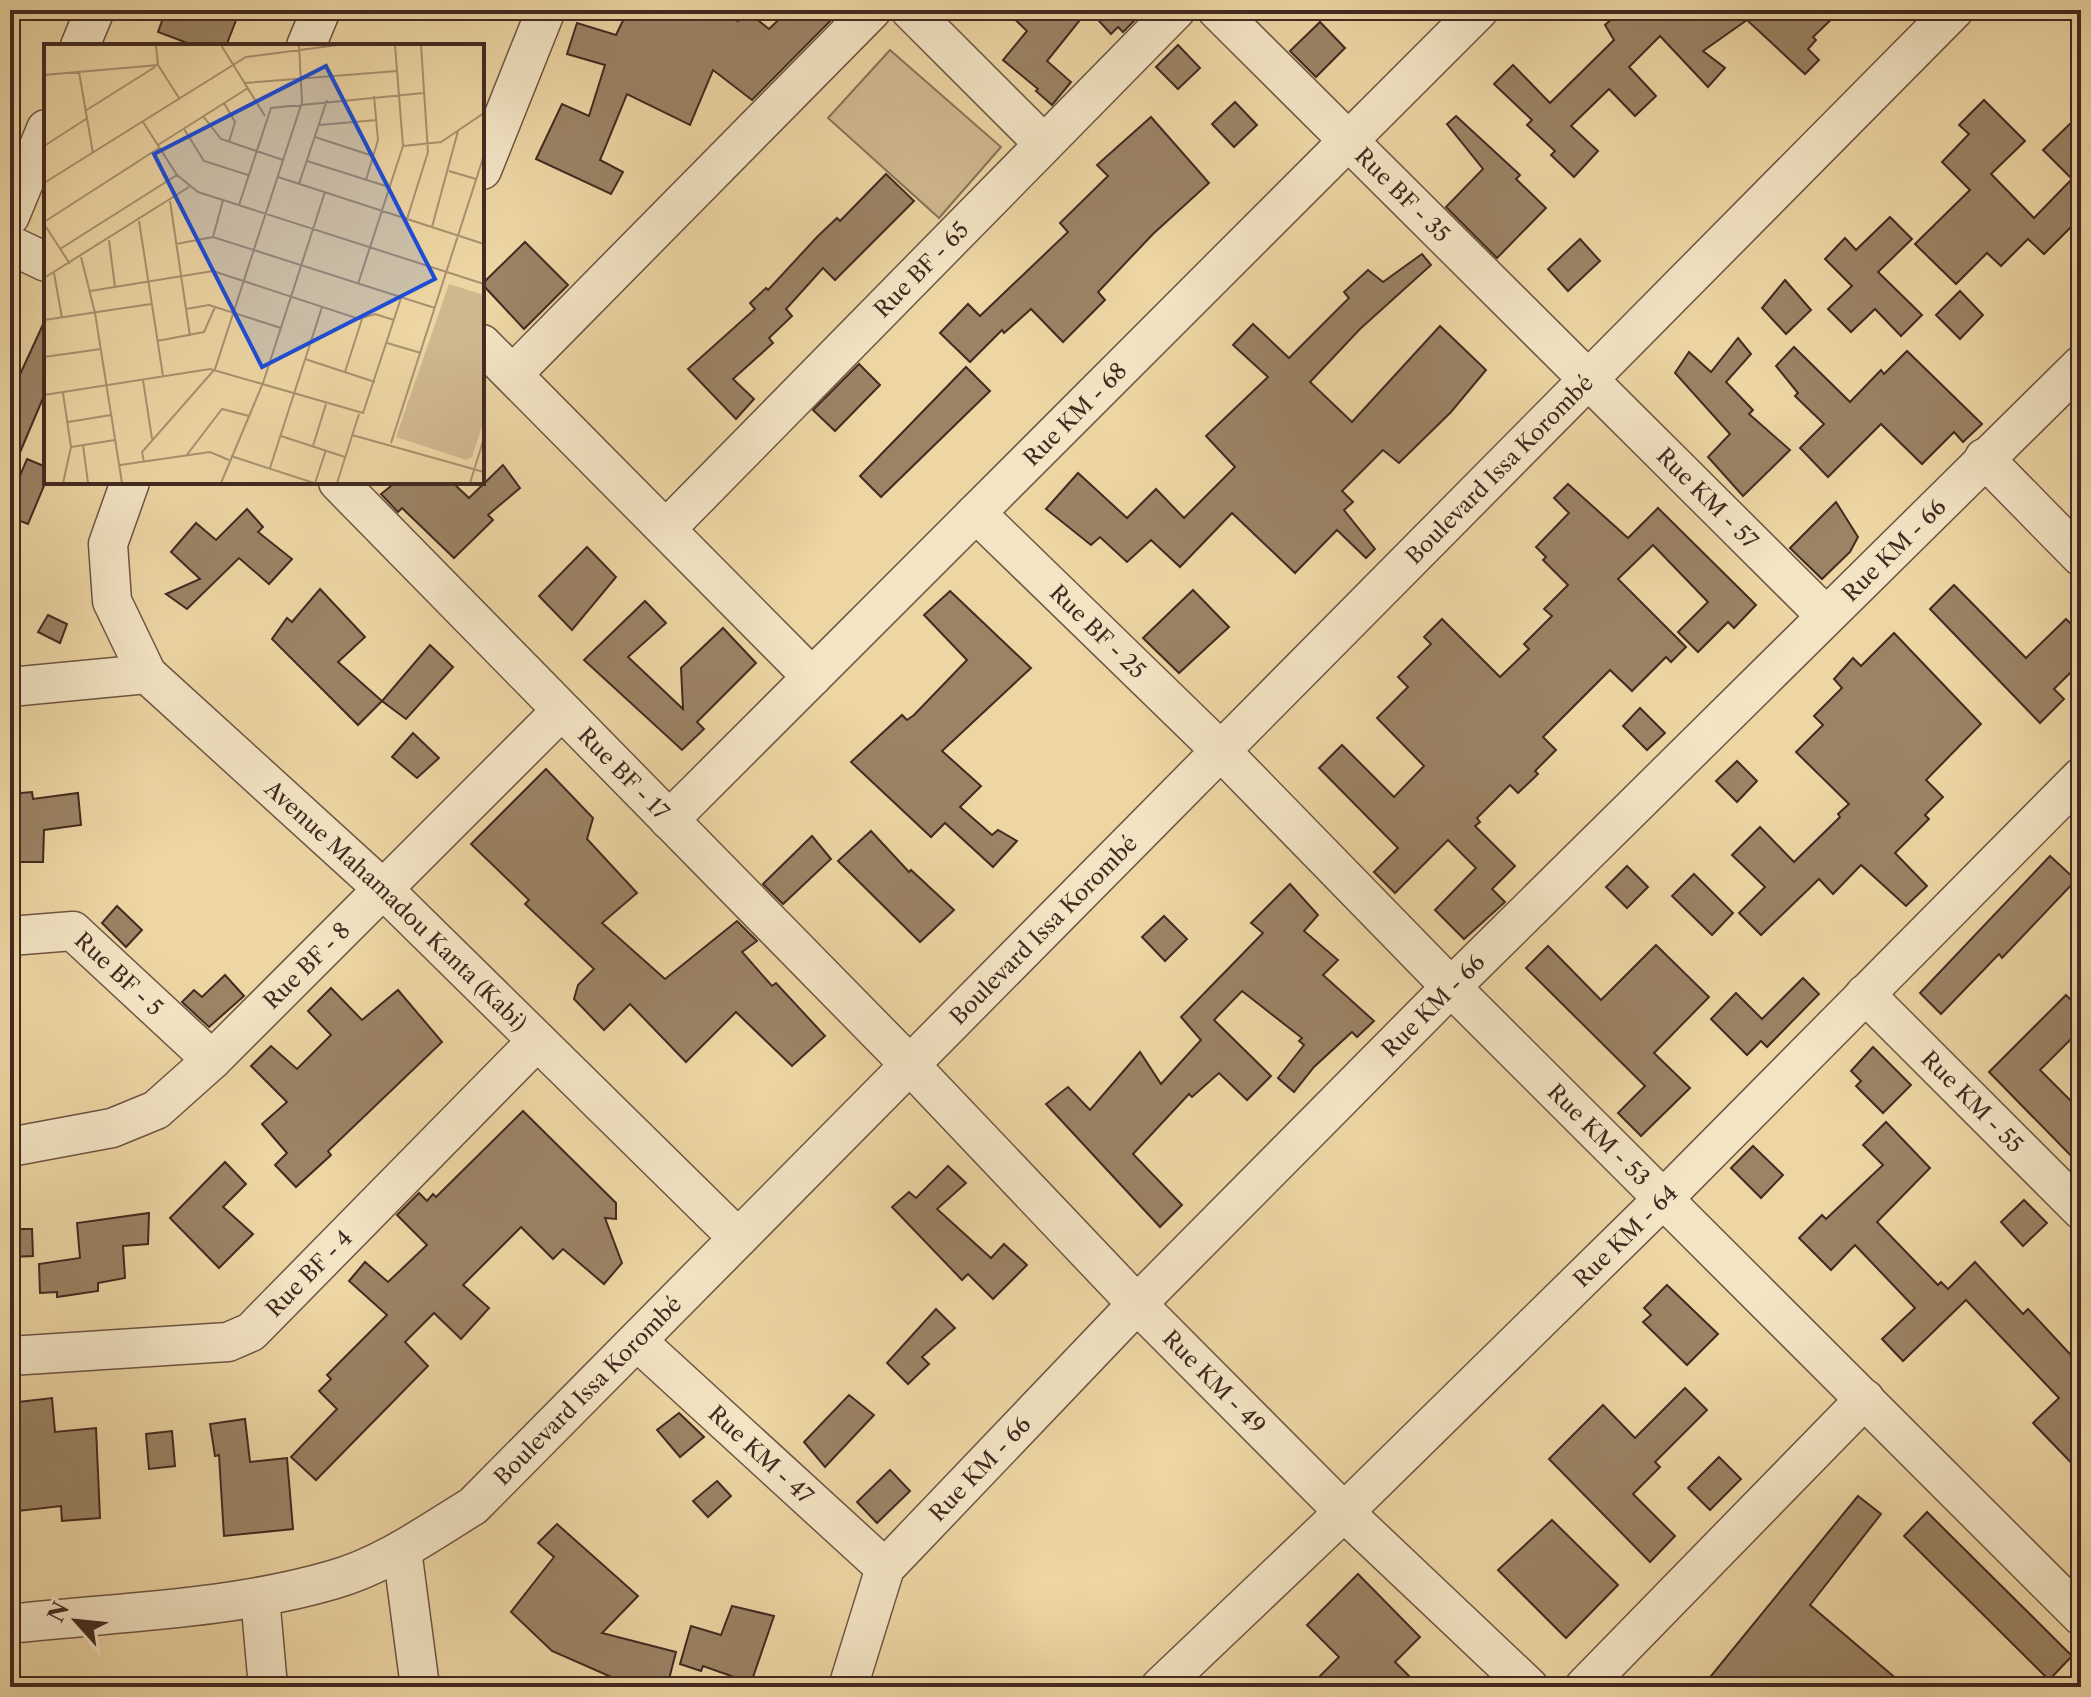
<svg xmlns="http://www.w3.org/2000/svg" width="2091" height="1697" font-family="'Libre Caslon Text',serif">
<rect width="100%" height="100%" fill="#edd5a4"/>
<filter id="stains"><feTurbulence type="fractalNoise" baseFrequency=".0025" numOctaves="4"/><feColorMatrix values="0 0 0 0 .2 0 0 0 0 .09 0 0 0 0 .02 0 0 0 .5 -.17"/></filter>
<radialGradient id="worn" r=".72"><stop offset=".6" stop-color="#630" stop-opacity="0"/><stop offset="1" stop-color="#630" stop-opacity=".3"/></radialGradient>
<path fill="#d0b88e" stroke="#897158" stroke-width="2" d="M890 50 1001 147 939 218 828 118Z"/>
<g fill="#9b8365" stroke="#422a21" stroke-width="2">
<path d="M166 10H240L226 46H195L158 32Z"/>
<path d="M628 10H711L738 21 746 11 769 29 789 10H841L752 100 713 70 690 125 627 94 600 160 623 172 611 194 536 159 562 104 589 116 605 65 567 54 577 23 616 35Z"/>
<path d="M1005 10H1088L1047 61 1071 82 1052 105 1036 91 1038 89 1003 60 1027 31Z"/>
<path d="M1089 10H1145L1123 32 1118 27 1111 34Z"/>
<path d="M1622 10H1841L1813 37 1816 40 1808 49 1819 60 1805 74 1747 20 1703 51 1725 68 1708 87 1660 36 1629 67 1656 96 1635 116 1609 89 1571 126 1598 151 1574 177 1551 155 1555 151 1527 125 1532 120 1494 84 1513 65 1550 103 1614 40 1605 25Z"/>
<path d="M1320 22 1345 48 1316 77 1290 51Z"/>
<path d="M1178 45 1200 68 1178 89 1156 67Z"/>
<path d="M1984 100 2025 141 1991 174 2034 218 2072 179 2043 150 2081 113V217L2044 254 2028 239 2001 266 1987 253 1956 284 1915 244 1970 190 1942 162 1969 134 1959 125Z"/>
<path d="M1235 102 1257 125 1234 147 1212 124Z"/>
<path d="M1456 116 1520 175 1516 179 1546 208 1497 258 1446 207 1483 169 1447 124Z"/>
<path d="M1151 117 1209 183 1153 234 1098 292 1105 300 1063 342 1031 309 1004 333 1002 330 970 362 940 333 968 304 980 316 1068 232 1060 223 1108 176 1097 165Z"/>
<path d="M886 174 914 201 835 280 823 268 786 309 792 316 769 338 773 343 733 379 754 399 736 419 688 369 755 309 750 303 766 288 768 290 817 237 837 218 840 221Z"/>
<path d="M1890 217 1912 239 1878 272 1922 315 1901 336 1875 309 1851 332 1828 309 1852 286 1825 259 1845 238 1856 250Z"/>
<path d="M1580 239 1600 261 1568 291 1548 269Z"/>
<path d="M525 242 568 285 524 329 482 284Z"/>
<path d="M1422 254 1431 265 1360 329 1310 382 1352 422 1440 326 1486 370 1451 412 1399 463 1383 450 1342 491 1353 502 1344 510 1375 549 1366 558 1337 530 1295 573 1232 513 1180 567 1151 540 1127 562 1100 537 1091 545 1046 509 1078 473 1127 518 1156 489 1184 518 1235 467 1206 436 1268 377 1233 345 1253 324 1289 358 1349 298 1344 292 1368 270 1383 282Z"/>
<path d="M1785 280 1811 310 1786 334 1762 308Z"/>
<path d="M1960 291 1983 315 1960 339 1936 315Z"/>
<path d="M46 318V391L10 476V396Z"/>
<path d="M1738 338 1751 354 1726 382 1753 410 1749 414 1790 450 1743 496 1708 457 1730 434 1675 373 1689 352 1711 372Z"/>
<path d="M1794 347 1850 402 1881 370 1884 374 1907 351 1982 424 1963 442 1954 432 1922 464 1881 424 1828 477 1800 448 1824 424 1795 396 1798 393 1776 366Z"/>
<path d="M859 364 880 385 835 431 813 410Z"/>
<path d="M966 367 990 391 881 497 860 476Z"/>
<path d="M27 459 46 467V481L28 524 10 517V499Z"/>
<path d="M503 465 520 488 488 515 493 520 454 558 402 508 398 512 381 494 396 482H452L469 498Z"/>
<path d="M1568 484 1628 538 1658 508 1756 605 1734 628 1728 622 1698 652 1678 632 1708 602 1653 545 1618 579 1686 647 1671 662 1666 657 1632 691 1610 670 1543 737 1556 750 1535 771 1538 774 1518 793 1510 785 1477 818 1480 822 1475 826 1515 866 1492 889 1505 902 1464 939 1435 910 1476 868 1448 840 1395 893 1374 872 1398 848 1319 768 1342 745 1394 797 1424 766 1377 718 1408 687 1398 677 1431 644 1424 637 1442 619 1500 677 1529 649 1524 644 1552 616 1544 609 1568 585 1543 560 1546 557 1536 547 1569 513 1554 498Z"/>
<path d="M1836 502 1858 537 1850 552 1822 579 1790 548Z"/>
<path d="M247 509 263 527 258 532 292 559 269 584 239 558 187 609 166 594 200 579 171 552 196 523 216 540Z"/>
<path d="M587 547 616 577 572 630 539 596Z"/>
<path d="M1954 585 2026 658 2066 619 2081 634V662L2054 689 2064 699 2040 723 1930 609Z"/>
<path d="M320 589 365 637 338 662 382 701 358 725 272 639 287 618 292 622Z"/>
<path d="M1193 590 1229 627 1179 673 1143 638Z"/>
<path d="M950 591 1031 668 942 751 981 786 960 807 992 835 998 830 1017 841 993 867 945 823 931 837 851 762 902 715 907 720 914 715 967 660 924 615Z"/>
<path d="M645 601 666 623 628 657 683 709 681 668 723 628 756 663 697 722 704 729 682 750 584 660Z"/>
<path d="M48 615 67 624 60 643 38 632Z"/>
<path d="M1894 633 1981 724 1926 780 1943 797 1925 815 1929 819 1895 853 1927 886 1906 906 1861 865 1833 894 1819 879 1761 935 1739 913 1765 887 1732 855 1760 827 1794 862 1840 817 1838 814 1849 804 1796 752 1823 725 1814 716 1842 688 1834 679 1853 658 1861 666Z"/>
<path d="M430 645 453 667 406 719 382 701Z"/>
<path d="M1640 708 1665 733 1647 750 1623 726Z"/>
<path d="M413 733 439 758 417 778 392 757Z"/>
<path d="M1737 761 1757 781 1737 802 1716 781Z"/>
<path d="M546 769 593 818 587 839 637 893 602 923 665 979 737 921 757 941 742 952 772 986 776 983 825 1036 792 1066 736 1012 686 1062 630 1004 604 1030 574 999 578 985 594 969 525 904 529 900 471 844Z"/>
<path d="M32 792 33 799 78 793 81 825 44 830 43 862H12L10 794Z"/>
<path d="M871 831 909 872 911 870 954 910 920 942 838 861Z"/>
<path d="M812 836 831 859 783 904 763 884Z"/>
<path d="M2050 856 2076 880 2002 958 1999 954 1941 1014 1920 993Z"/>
<path d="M1627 866 1648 887 1627 908 1606 887Z"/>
<path d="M1694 874 1733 913 1712 935 1672 896Z"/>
<path d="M1290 884 1318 915 1304 931 1338 960 1323 975 1374 1021 1357 1037 1352 1032 1314 1067 1294 1092 1278 1078 1304 1045 1299 1041 1302 1038 1242 991 1214 1020 1271 1076 1247 1100 1219 1073 1192 1097 1189 1094 1133 1154 1182 1205 1160 1227 1046 1104 1068 1087 1090 1110 1140 1052 1161 1084 1201 1040 1181 1017 1263 933 1251 923Z"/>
<path d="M117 906 142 930 126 947 102 923Z"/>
<path d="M1164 916 1187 939 1165 961 1142 937Z"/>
<path d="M1656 945 1709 997 1654 1053 1690 1088 1641 1136 1618 1113 1645 1086 1526 968 1548 946 1601 1000Z"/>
<path d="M225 975 244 996 209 1027 182 1002 194 990 202 997Z"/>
<path d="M1803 978 1819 994 1767 1047 1761 1041 1747 1055 1711 1019 1736 993 1762 1019Z"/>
<path d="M331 988 362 1020 398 990 442 1042 328 1151 331 1155 296 1187 275 1165 287 1153 262 1124 287 1102 251 1066 271 1046 297 1069 331 1035 308 1011Z"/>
<path d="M2066 995 2081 1010V1029L2040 1070 2081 1111V1166L1989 1072Z"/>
<path d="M1873 1047 1911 1085 1883 1113 1856 1086 1861 1081 1851 1071Z"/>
<path d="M523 1111 616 1203V1219L605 1218 622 1263 604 1284 563 1249 553 1259 521 1227 463 1285 489 1308 461 1339 434 1313 405 1342 428 1366 316 1480 291 1457 337 1409 319 1391 331 1379 327 1375 387 1315 349 1281 365 1262 388 1282 427 1245 397 1215 419 1193 427 1201 433 1194 436 1197Z"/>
<path d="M1886 1122 1930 1168 1877 1222 1938 1285 1941 1282 1948 1289 1975 1262 2023 1314 2028 1309 2081 1366V1473L2033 1423 2059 1398 1966 1300 1903 1361 1882 1339 1915 1308 1855 1245 1831 1270 1799 1238 1822 1215 1826 1219 1883 1165 1863 1145Z"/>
<path d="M1753 1146 1783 1175 1761 1198 1731 1168Z"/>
<path d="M225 1162 246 1184 223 1207 253 1234 219 1268 170 1218Z"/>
<path d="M948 1166 966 1183 937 1209 991 1258 1004 1244 1027 1265 993 1299 968 1274 962 1280 892 1207 909 1192 916 1198Z"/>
<path d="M2024 1200 2047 1223 2023 1246 2001 1222Z"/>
<path d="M149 1213 148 1244 123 1246 125 1278 98 1283V1291L57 1297V1292L40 1293 39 1264 80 1258 77 1223Z"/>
<path d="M10 1229H32L33 1256 10 1257Z"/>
<path d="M1667 1285 1718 1334 1687 1365 1643 1322 1651 1315 1644 1308Z"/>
<path d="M936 1309 955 1328 922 1357 929 1364 908 1384 887 1363Z"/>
<path d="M1685 1388 1707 1410 1655 1462 1660 1467 1633 1494 1675 1536 1650 1562 1549 1459 1603 1405 1635 1438Z"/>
<path d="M849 1395 874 1415 825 1467 804 1442Z"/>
<path d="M52 1398 55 1432 96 1428 100 1518 62 1521 61 1506 10 1512V1403Z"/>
<path d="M679 1413 704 1437 680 1457 657 1430Z"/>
<path d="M245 1419 250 1462 287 1458 293 1529 224 1536 219 1455 215 1456 210 1424Z"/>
<path d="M172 1431 175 1466 149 1469 146 1434Z"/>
<path d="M1719 1457 1741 1479 1710 1510 1688 1488Z"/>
<path d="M890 1470 910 1491 877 1523 857 1502Z"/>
<path d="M717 1481 731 1496 708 1517 693 1501Z"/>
<path d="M1858 1496 1881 1514 1810 1605 1906 1687H1702Z"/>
<path d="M1927 1512 2072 1656 2049 1680 1904 1536Z"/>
<path d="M1552 1520 1618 1585 1566 1638 1498 1570Z"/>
<path d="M557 1524 638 1596 602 1633 676 1652 667 1687H634L552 1651 511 1612 554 1557 538 1543Z"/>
<path d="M1358 1574 1420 1637 1395 1662 1420 1687H1309L1339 1657 1307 1625Z"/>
<path d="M732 1606 774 1616 751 1683 703 1666 701 1671 680 1664 691 1626 721 1635Z"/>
</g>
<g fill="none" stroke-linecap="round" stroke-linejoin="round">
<g stroke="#6d5542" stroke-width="41">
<g id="minor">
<path d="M910 10 1044 144"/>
<path id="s1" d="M1217 10 1826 616"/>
<path d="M80 46 95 10"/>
<path d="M306 46 321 10"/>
<path d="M482 170 546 10"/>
<path d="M10 216 46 129"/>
<path d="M10 245 46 262"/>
<path d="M482 344 812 677"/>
<path d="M513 374 872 10"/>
<path d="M1984 458 2081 557"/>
<path id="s2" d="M130 482 108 544 112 601 147 674 382 888 738 1238"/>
<path id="s3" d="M338 482 910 1065 1137 1304 1344 1512 1529 1687"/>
<path id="s4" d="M976 513 1221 751 1451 987 2081 1616"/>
<path id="s5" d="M666 529 1176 10"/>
<path d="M10 687 147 674"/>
<path id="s6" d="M669 820 1479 10"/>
<path id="s7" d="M10 936 73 931 212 1060"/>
<path id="s8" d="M1865 994 2081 1210"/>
<path id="s9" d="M10 1147 112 1128 156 1110 212 1060 561 711"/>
<path id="s10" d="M637 1341 885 1568"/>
<path id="s11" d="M10 1356 228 1342 251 1332 537 1041"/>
<path d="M402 1550 420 1687"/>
<path d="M260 1597 268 1687"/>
<path id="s12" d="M10 1624C116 1612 229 1610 332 1580 383 1566 429 1533 473 1506L1954 10"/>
<path id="s13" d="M848 1687 885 1568 1137 1304 1451 987 2081 365"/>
<path id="s14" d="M1160 1687 1344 1512 1664 1198 2081 777"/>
<path d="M1584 1687 1865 1399"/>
</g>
</g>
<use href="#minor" stroke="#f3e4c4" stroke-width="38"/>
</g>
<g text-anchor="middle" stroke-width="6" stroke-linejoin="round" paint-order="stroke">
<g font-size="22" fill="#422a21" stroke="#f3e4c4">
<text dy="8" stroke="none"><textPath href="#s1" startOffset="262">Rue BF - 35</textPath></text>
<text dy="8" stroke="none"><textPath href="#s5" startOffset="364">Rue BF - 65</textPath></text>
<text dy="8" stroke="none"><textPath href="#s6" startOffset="574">Rue KM - 68</textPath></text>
<text dy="8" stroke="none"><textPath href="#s12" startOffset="1944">Boulevard Issa Korombé</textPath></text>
<text dy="8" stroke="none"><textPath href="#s1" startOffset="692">Rue KM - 57</textPath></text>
<text dy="8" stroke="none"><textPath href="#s13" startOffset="1558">Rue KM - 66</textPath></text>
<text dy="8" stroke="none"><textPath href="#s4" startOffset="170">Rue BF - 25</textPath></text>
<text dy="8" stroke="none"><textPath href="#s3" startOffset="408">Rue BF - 17</textPath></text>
<text dy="8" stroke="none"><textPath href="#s2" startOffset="544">Avenue Mahamadou Kanta (Kabi)</textPath></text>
<text dy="8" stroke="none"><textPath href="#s12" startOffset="1296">Boulevard Issa Korombé</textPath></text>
<text dy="8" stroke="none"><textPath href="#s9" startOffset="360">Rue BF - 8</textPath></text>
<text dy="8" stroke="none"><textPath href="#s7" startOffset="126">Rue BF - 5</textPath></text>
<text dy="8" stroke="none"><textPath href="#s13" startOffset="910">Rue KM - 66</textPath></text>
<text dy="8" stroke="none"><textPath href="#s8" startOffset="152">Rue KM - 55</textPath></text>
<text dy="8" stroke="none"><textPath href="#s4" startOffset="880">Rue KM - 53</textPath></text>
<text dy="8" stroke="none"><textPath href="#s14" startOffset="648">Rue KM - 64</textPath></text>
<text dy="8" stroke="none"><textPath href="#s11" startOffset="326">Rue BF - 4</textPath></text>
<text dy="8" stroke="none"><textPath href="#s3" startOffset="1256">Rue KM - 49</textPath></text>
<text dy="8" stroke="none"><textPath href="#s12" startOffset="648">Boulevard Issa Korombé</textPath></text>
<text dy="8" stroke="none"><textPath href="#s10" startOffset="168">Rue KM - 47</textPath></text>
<text dy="8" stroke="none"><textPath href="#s13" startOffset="262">Rue KM - 66</textPath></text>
</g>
</g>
<g transform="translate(44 44)">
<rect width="440" height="440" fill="#edd5a4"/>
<path d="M405 240 440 251V376L428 413 422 416 352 393Z" fill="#d0b88e"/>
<path fill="none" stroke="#a99170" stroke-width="2" d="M112 1 114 21 135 54M177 1 221 72M35 28 49 109M0 31 114 21M201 39 353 27M180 59 191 78 185 98M41 67 111 23M159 72 177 95 239 116M99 78 133 131 154 148 440 240M275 81 333 76M140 85 160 117 204 131M271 93 329 112M114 101 204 44M0 102 42 75M359 102 397 98 440 69M263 117 345 143M405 127 432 135M234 133 440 200M322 136 334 96 330 52M0 139 202 13 294 1M255 140 283 56M126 157 146 292M195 161 227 64 380 49M363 175 384 108 377 1M95 177 119 332M0 178 115 104M0 180 26 220M388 183 414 87M169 193 179 156M65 196 71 243M132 200 169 193 391 264M16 205 133 131M37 213 51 269 78 439M10 229 18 274M0 234 145 143M314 240 359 102 351 1M46 247 169 227 315 275 331 270 350 276M142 265 165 261 237 284M0 276 107 260M113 297 160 288 171 263M343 299 377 309M0 313 57 305M261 315 331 338M301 328 318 275M99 336 108 395M19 349 27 403 19 439M0 351 166 325 319 369 357 254M24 378 67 371M0 381V419M308 391 440 428M237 392 301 413M347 399 440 111M39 401 44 439M269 402 282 360M27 403 71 396M142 412 178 365 205 372M187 412 270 439M100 418 98 408 171 325 258 58 255 1M76 421 166 408 185 416M226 424 278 263M177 439 219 339 281 148M271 439 282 406M293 439 315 370M426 439 440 394"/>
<path fill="#1d4ed8" fill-opacity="0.15" stroke="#1d4ed8" stroke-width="4" d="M282 22 391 235 218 323 110 110Z"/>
<rect width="440" height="440" fill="none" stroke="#422a21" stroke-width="4"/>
</g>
<rect width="2091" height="1697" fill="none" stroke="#edd5a4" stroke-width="40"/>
<rect x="12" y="12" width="2067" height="1673" fill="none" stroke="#422a21" stroke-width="4"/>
<rect x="20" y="20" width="2051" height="1657" fill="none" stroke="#422a21" stroke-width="2"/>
<g transform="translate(76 1621) rotate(297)" stroke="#f3e4c4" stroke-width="6" paint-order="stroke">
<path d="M0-6L14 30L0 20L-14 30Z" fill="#422a21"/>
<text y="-12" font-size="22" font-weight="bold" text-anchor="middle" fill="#422a21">N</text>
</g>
<rect width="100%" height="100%" filter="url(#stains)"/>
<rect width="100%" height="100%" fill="url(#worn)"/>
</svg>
